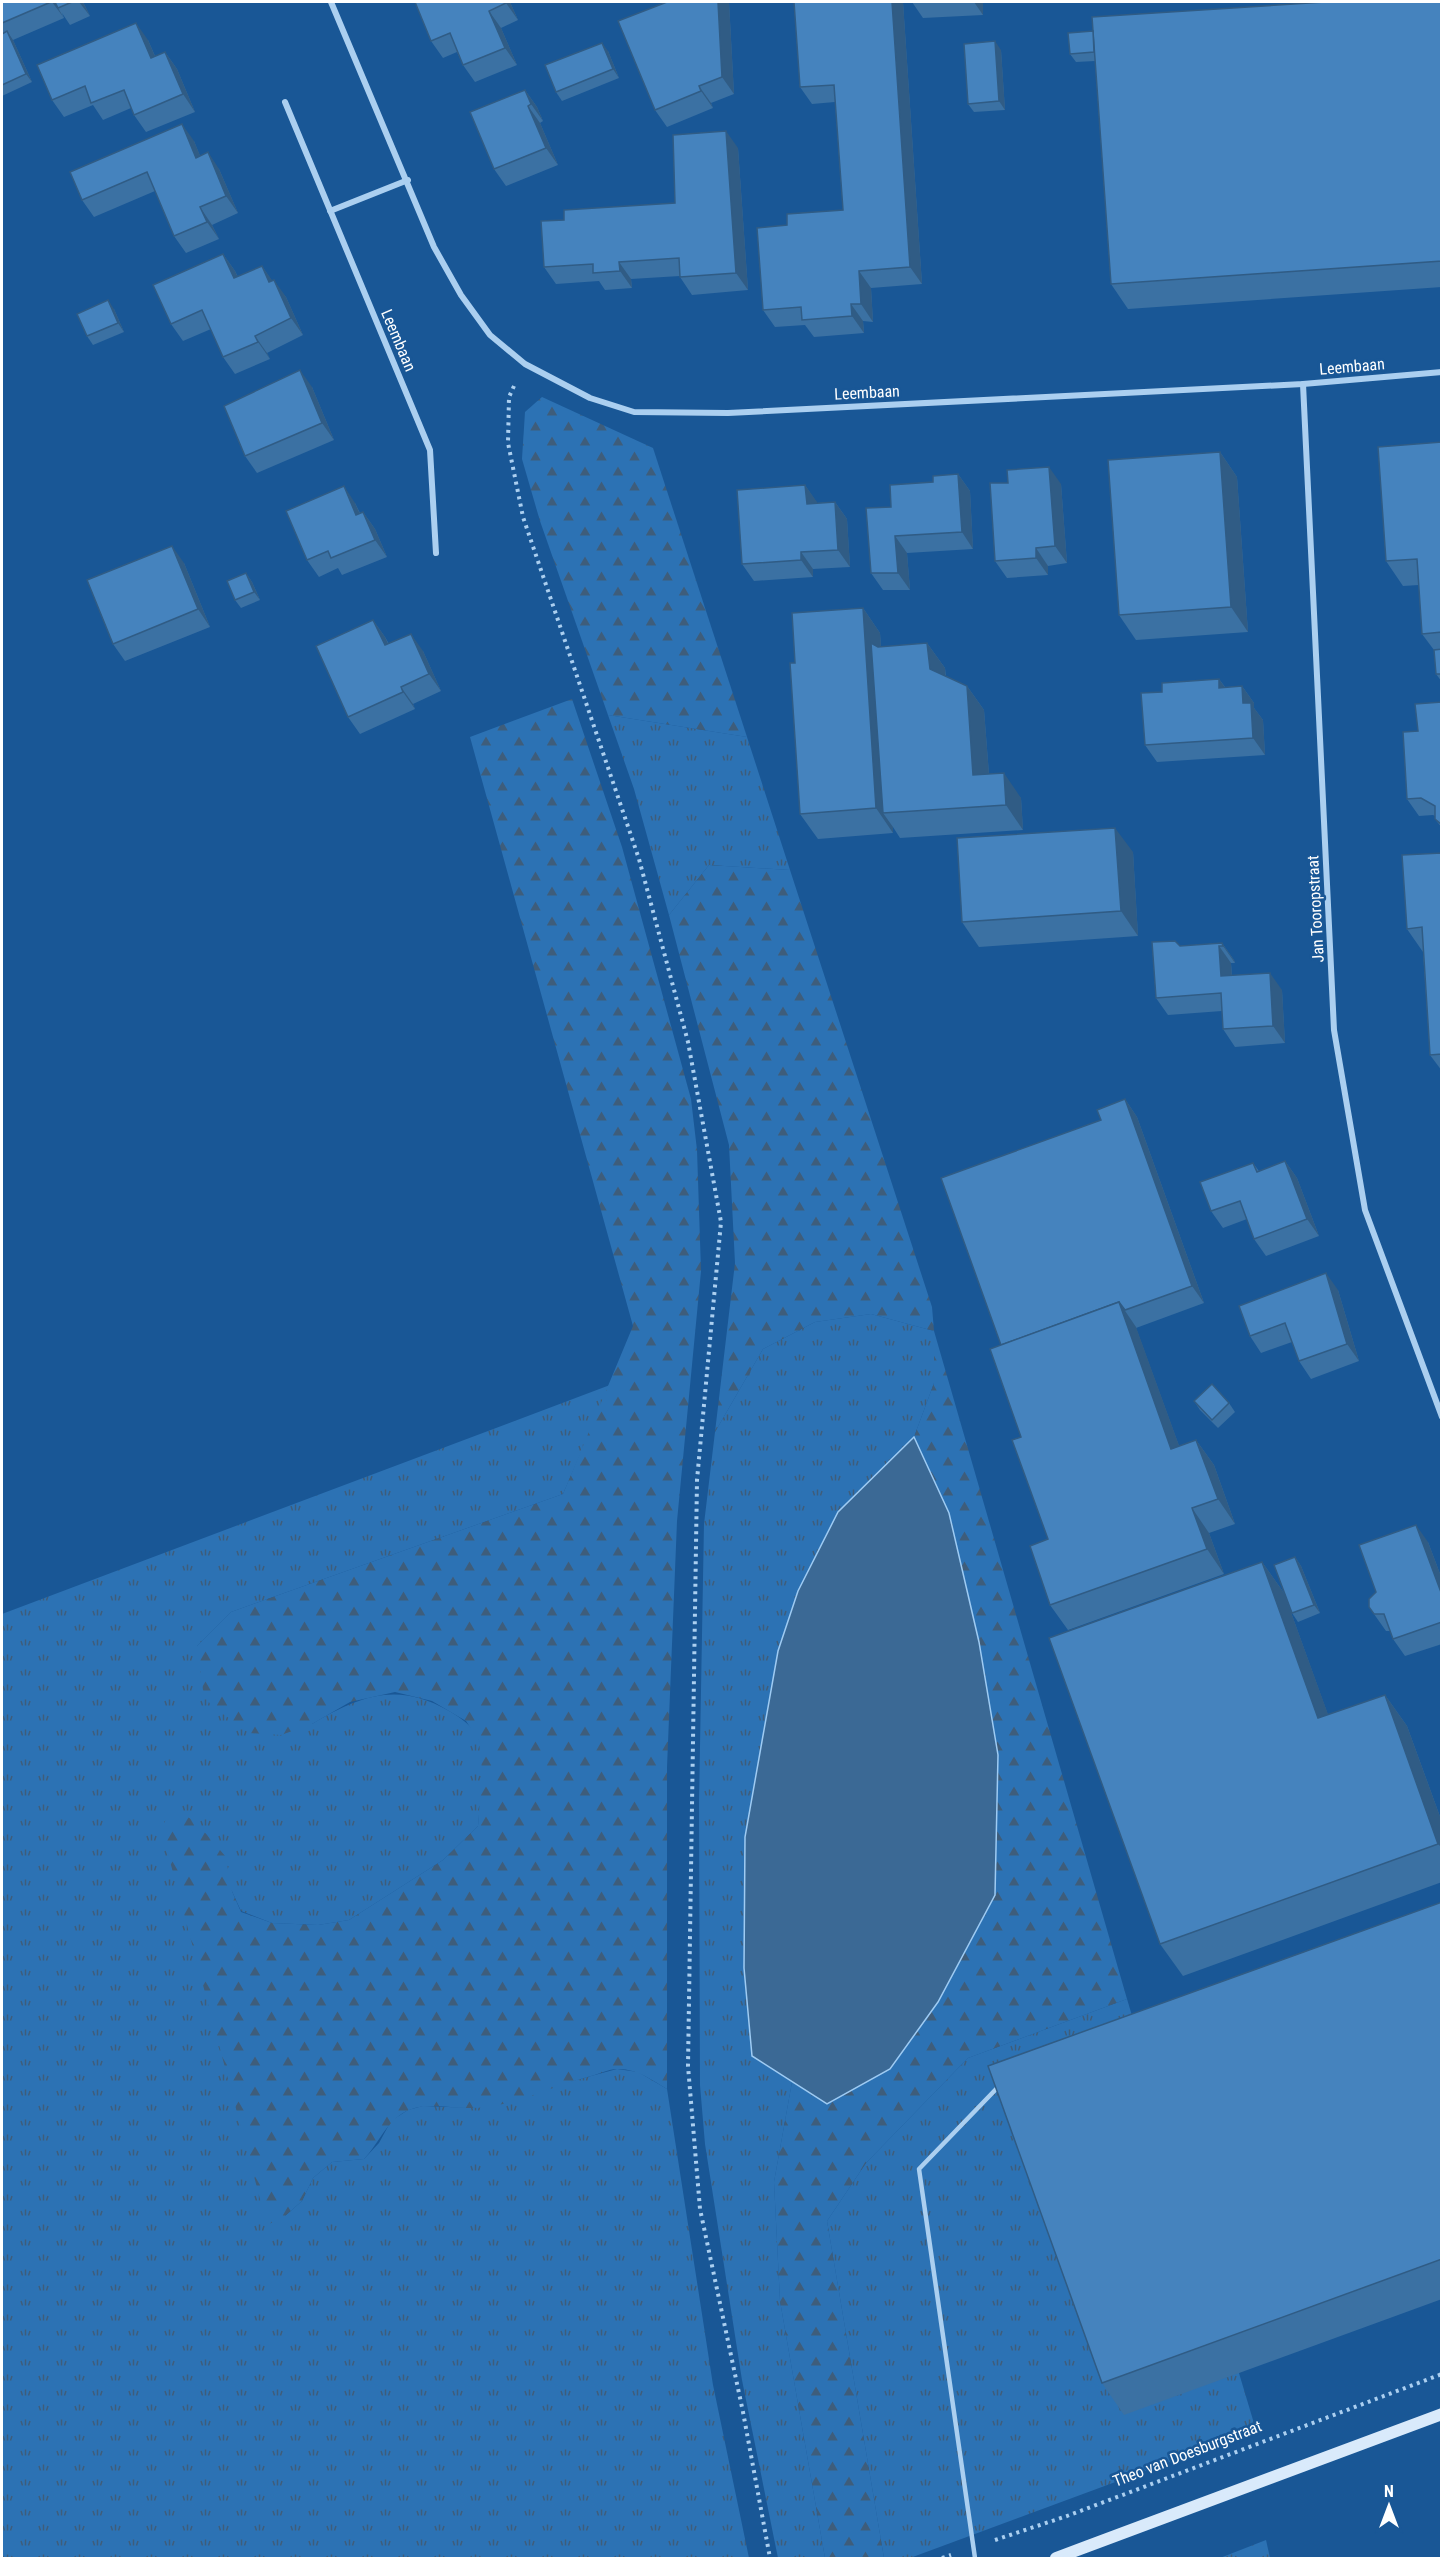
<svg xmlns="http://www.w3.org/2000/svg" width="1443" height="2560" font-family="'Roboto Condensed',sans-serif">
<defs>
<pattern id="grass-tufts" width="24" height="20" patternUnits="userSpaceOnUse" patternTransform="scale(1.5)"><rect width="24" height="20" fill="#2c72b4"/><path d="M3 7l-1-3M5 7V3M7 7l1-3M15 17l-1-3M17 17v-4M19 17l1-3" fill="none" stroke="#3e5d7b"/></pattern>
<pattern id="forest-firs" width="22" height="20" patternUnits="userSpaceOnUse" patternTransform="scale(1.5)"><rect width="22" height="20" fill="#2c72b4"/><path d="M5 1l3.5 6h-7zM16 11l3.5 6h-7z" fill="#3e5d7b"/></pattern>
</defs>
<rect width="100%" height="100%" fill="#195796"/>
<g fill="url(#grass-tufts)">
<path d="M608 715 747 737 790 870 709 865 669 915 634 789Z"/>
<path d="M871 1314 934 1331V1383L914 1437 838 1512 798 1591 778 1651 745 1837 752 2055 792 2082 774 2182 780 2301 825 2558H778L742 2380 705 2144 700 2085 699 1803 704 1524 715 1432 763 1349 815 1322Z"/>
<path d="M610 1385 563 1494 231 1612 197 1646 312 1724C360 1696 397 1681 449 1711 461 1718 476 1728 480 1743 486 1769 480 1799 478 1826L443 1860 349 1920 318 1925 272 1923 241 1911 231 1889 226 1857 285 2216 302 2201 313 2178 332 2162 364 2159 379 2143 391 2121 408 2110 423 2106 473 2108 617 2069 638 2072 667 2089 713 2385 749 2558H2V1614Z"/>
<path d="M1127 1999 1256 2430 910 2558H884L827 2221 866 2163 968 2058Z"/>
<path d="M1266 2540 1270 2558H1220Z"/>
</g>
<g fill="url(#forest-firs)">
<path d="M542 397 653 448 747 737 608 715 540 521 522 459 525 412Z"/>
<path d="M572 699 622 847 691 1099 697 1150 701 1271 677 1521 667 1767V2089C652 2080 636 2068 617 2069 609 2069 599 2074 591 2076 551 2086 514 2107 472 2108 452 2109 429 2102 409 2110 387 2119 380 2142 364 2159L332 2162 313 2178 302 2201 285 2216 267 2225 163 1835 165 1821 178 1812 195 1821 226 1857 231 1889 241 1912 272 1923 318 1925 349 1920 443 1860 478 1826 482 1771 479 1741 466 1721 432 1701 395 1692 350 1702 312 1724 281 1735 249 1733 210 1704 203 1690 197 1646 231 1612 563 1494 633 1326 470 737Z"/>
<path d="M709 865 790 870 932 1307 934 1331 1127 1999 968 2058 866 2163 827 2221 884 2558H825L780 2301 774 2182 792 2082 827 2104 938 2002 995 1895 998 1755 979 1642 949 1513 914 1437 934 1383V1331L871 1314 815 1322 763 1349 715 1432 735 1263 729 1145 669 915Z"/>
</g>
<path fill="#3b6995" stroke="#9ecbf3" stroke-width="1.5" d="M914 1437 949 1513 979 1642 998 1755 995 1895 938 2002 890 2069 827 2104 752 2056 744 1968 745 1837 778 1651 798 1591 838 1512Z"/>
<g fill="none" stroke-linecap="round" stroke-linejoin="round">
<g stroke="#abcff0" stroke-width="4" stroke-dasharray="3 4.5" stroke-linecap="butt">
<path d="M514 386 509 397 508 443 523 517 639 859 688 1042 721 1222 697 1480 688 2066 700 2209 743 2412 770 2558"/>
<path d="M995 2540 1067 2516 1442 2374"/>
<path d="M942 2558 951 2555"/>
</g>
<path stroke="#abcff0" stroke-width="4.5" d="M975 2558 919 2169 1000 2085"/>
<g stroke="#abcff0" stroke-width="6">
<path d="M331 2 434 247 461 295 490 335 525 364 590 398 634 412 728 413 1303 384 1442 372"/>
<path d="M285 102 430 450 436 553"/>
<path d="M330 211 408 180"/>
<path d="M1303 384 1334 1030 1365 1210 1442 1417"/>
</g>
<path stroke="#d9eafb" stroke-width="12" d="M1056 2558 1442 2414"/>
</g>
<g fill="#3b71a3">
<path d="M2 2H83L90 16 70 25 62 13 64 18 13 40 32 82 2 96Z"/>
<path d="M415 2H510L518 20 501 28 517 65 475 82 463 65 457 52 443 58 431 41Z"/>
<path d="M667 2H729L734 94 711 103 713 108 667 127 655 110Z"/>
<path d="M794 2H903L922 284 871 288 873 322 863 321 864 333 814 337 805 325 775 327 763 310 787 225 843 210 835 102 812 104 800 87Z"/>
<path d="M912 2H983V15L923 18Z"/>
<path d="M1442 2V287L1128 309 1111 284 1095 61 1076 62 1070 54Z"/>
<path d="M148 40 155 56 165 52 177 69 195 112 146 132 134 115 131 108 103 120 93 105 64 117 52 100Z"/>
<path d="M1001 50 1005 110 974 112 968 104Z"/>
<path d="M608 51 619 78 562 101 556 92Z"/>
<path d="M525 90 537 107 543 121 540 123 558 165 506 186 494 169Z"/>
<path d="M194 141 200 156 219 169 238 213 212 225 219 239 186 253 174 236 155 191 94 217 82 200Z"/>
<path d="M738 148 748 290 692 295 680 277V276L631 279 632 288 605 290 599 281 556 284 544 267 675 203Z"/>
<path d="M223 254 235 271 238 277 262 266 272 281 286 297 303 335 267 353 270 359 235 374 223 357 211 329 183 341 171 324Z"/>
<path d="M114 309 124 332 93 345 87 336Z"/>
<path d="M312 387 334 440 257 473 245 456Z"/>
<path d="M1442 442V682L1436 674 1434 650 1422 634 1419 585 1403 586 1386 561Z"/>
<path d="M1220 452 1237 477 1248 632 1136 640 1119 615Z"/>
<path d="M958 474 970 491 973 549 907 553 910 590H883L871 573 891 507 933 482Z"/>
<path d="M1008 483 1061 484 1067 563 1048 566V575L1007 578 995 561Z"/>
<path d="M805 485 817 503 835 502 847 519 850 567 813 569V577L754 581 742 564Z"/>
<path d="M355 503 360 513 363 512 375 529 387 557 342 575 338 568 319 577 307 560Z"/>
<path d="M184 563 210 627 125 661 113 644Z"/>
<path d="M246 573 252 582 260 600 241 608 235 600Z"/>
<path d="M863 608 880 633 881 647 927 643 945 668 946 676 967 686 984 710 989 774 1021 798 1023 830 900 838 893 827V833L818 839 800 814Z"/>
<path d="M373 620 385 637 389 644 423 651 441 691 413 704 415 709 360 734 348 717Z"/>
<path d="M1219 679 1225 687 1242 686 1254 703V708L1263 720 1265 755 1157 762 1145 745 1162 692Z"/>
<path d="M1442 702V828L1435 819V816L1433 815 1419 816 1407 799 1418 731Z"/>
<path d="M1133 852 1138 936 979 947 962 922Z"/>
<path d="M1442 853V1071L1430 1055 1423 952 1407 929Z"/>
<path d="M1222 943 1234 960 1235 963H1231L1232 975 1282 990 1285 1043 1235 1047 1223 1029 1222 1011 1168 1015 1156 998 1180 946Z"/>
<path d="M1125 1099 1137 1117 1204 1303 1136 1328 1179 1446 1196 1440 1214 1465 1235 1524 1209 1533 1224 1574 1068 1630 1050 1605 1048 1539 1021 1437 1101 1120Z"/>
<path d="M1285 1161 1297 1178 1319 1236 1266 1256 1254 1239 1247 1219 1223 1228 1211 1211 1253 1163 1259 1171Z"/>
<path d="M1338 1290 1359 1361 1311 1379 1299 1361 1292 1342 1261 1353 1250 1336Z"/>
<path d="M1194 1401 1229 1403 1235 1412 1218 1428 1200 1410Z"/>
<path d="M1428 1542 1442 1579V1644L1405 1656 1393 1639 1390 1631H1386L1369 1607Z"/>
<path d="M1295 1557 1301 1566 1320 1613 1298 1622 1292 1613Z"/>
<path d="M1262 1562 1284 1593 1328 1715 1385 1695 1407 1726 1442 1822V1882L1183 1976 1160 1944Z"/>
<path d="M1442 1902V2299L1124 2415 1102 2383Z"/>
</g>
<g fill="#305c85">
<path d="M52 2H57L58 8 64 18Z"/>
<path d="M79 2H83L90 16Z"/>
<path d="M506 2H510L518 20 506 3Z"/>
<path d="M718 2H729L734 94 722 77Z"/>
<path d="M892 2H903L922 284 910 267Z"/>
<path d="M974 2H983V15Z"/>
<path d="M489 11 501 28 517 65 505 48Z"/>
<path d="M136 23 148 40 163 75 151 58Z"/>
<path d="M7 31 13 40 32 82 26 74Z"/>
<path d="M995 41 1001 50 1005 110 999 101Z"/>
<path d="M602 43 608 51 619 78 613 69Z"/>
<path d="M165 52 177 69 195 112 183 94Z"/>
<path d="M699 86 711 103 713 108 701 91Z"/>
<path d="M525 90 537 107 543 121 531 104Z"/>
<path d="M528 106 540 123 558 165 546 148Z"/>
<path d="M182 124 194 141 208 175 196 158Z"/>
<path d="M726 131 738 148 748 290 736 273Z"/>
<path d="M208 152 219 169 238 213 226 196Z"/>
<path d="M200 207 212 225 219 239 207 222Z"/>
<path d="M223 254 235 271 246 295 234 278Z"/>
<path d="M619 262 631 279 632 288 620 271Z"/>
<path d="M262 266 274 283 269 282Z"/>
<path d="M859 271 871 288 873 322 861 304Z"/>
<path d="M274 280 286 297 303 335 291 318Z"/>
<path d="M108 300 114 309 124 332 118 323Z"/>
<path d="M851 304 863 321 864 333 852 316Z"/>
<path d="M255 336 267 353 270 359 258 342Z"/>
<path d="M300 370 312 387 334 440 322 423Z"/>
<path d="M1220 452 1237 477 1248 632 1231 607Z"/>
<path d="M1049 467 1061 484 1067 563 1055 546Z"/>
<path d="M958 474 970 491 973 549 962 532Z"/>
<path d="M805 485 817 502 819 521 807 504Z"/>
<path d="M344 486 355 503 368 532 356 515Z"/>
<path d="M835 502 847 519 850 567 838 550Z"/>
<path d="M363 512 375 529 387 557 375 540Z"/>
<path d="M895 536 907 553 910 590 898 573Z"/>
<path d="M172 546 184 563 210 627 198 609Z"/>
<path d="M1036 548 1048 566V575L1036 558Z"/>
<path d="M801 552 813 569V577L801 560Z"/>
<path d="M246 573 252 582 260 600 254 592Z"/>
<path d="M863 608 880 633 892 812 883 813 893 827V833L876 808Z"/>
<path d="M373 620 385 637 397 663 385 645Z"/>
<path d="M411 634 423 651 441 691 429 674Z"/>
<path d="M927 643 945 668 947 694 930 669Z"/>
<path d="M1219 679 1231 696 1219 688Z"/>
<path d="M967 686 984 710 991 800 973 775Z"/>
<path d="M1242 686 1254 703V708L1263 720 1265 755 1253 738 1243 703Z"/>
<path d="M401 687 413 704 415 709 403 692Z"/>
<path d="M1004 773 1021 798 1023 830 1006 805Z"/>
<path d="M1115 828 1133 852 1138 936 1121 911Z"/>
<path d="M1222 943 1234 960 1235 963 1223 946Z"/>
<path d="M1219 946 1231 963 1233 993 1221 976Z"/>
<path d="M1270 973 1282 990 1285 1043 1273 1026Z"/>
<path d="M1125 1099 1137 1117 1204 1303 1192 1286Z"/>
<path d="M1285 1161 1297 1178 1319 1236 1307 1219Z"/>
<path d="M1326 1273 1338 1290 1359 1361 1347 1344Z"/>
<path d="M1119 1302 1136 1327 1189 1473 1171 1449Z"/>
<path d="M1196 1440 1214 1465 1235 1524 1218 1499Z"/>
<path d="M1192 1508 1209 1533 1224 1574 1207 1549Z"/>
<path d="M1416 1525 1428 1542 1442 1579V1595Z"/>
<path d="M1295 1557 1301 1566 1320 1613 1314 1605Z"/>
<path d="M1262 1562 1284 1593 1341 1750 1318 1718Z"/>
<path d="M1385 1695 1407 1726 1442 1822V1848L1438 1844Z"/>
</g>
<g fill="#4583be" stroke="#305c85" stroke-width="1.5">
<path d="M2 2H51L2 23Z"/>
<path d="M55 2H72L58 8Z"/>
<path d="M415 2H506V3L489 11 505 48 463 65 450 33 431 41Z"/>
<path d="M667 2H718L722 77 699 86 701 91 655 110 618 21Z"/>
<path d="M794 2H892L910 267 859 271 861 304H851L852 316 802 320 801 307 763 310 757 228 787 225V214L843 210 834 85 800 87Z"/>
<path d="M1325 2H1442V261L1111 284 1092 17Z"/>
<path d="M136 23 151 58 165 52 183 94 134 115 124 90 91 103 85 86 52 100 37 65Z"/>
<path d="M7 31 26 74 2 85V34Z"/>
<path d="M1093 31 1094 52 1070 54 1068 33Z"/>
<path d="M995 41 999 101 968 104 964 44Z"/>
<path d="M602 43 613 69 556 92 545 65Z"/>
<path d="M525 90 531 104 528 106 546 148 494 169 470 112Z"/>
<path d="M182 124 196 158 208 152 226 196 200 207 207 222 174 236 147 172 82 200 70 172Z"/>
<path d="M726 131 736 273 680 277 679 258 619 262 620 271 593 273V264L544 267 541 221 564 220V210L675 203 673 135Z"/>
<path d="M223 254 234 278 262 266 269 282 274 280 291 318 255 336 258 342 223 357 202 310 171 324 153 285Z"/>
<path d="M108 300 118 323 87 336 77 314Z"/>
<path d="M300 370 322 423 245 456 224 406Z"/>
<path d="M1442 442V632L1422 634 1417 559 1386 561 1378 447Z"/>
<path d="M1220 452 1231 607 1119 615 1108 460Z"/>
<path d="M1049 467 1055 546 1036 548V558L995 561 990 483H1008L1007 470Z"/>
<path d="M958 474 962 532 895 536 898 573H871L866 508 891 507 890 485 933 482V476Z"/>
<path d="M805 485 807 504 835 502 838 550 801 552V560L742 564 737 490Z"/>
<path d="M344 486 356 515 363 512 375 540 331 558 328 551 307 560 286 511Z"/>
<path d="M172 546 198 609 113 644 87 580Z"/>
<path d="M246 573 254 592 235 600 227 581Z"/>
<path d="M863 608 876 808 800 814 790 663H795L792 613Z"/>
<path d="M373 620 385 645 411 634 429 674 401 687 403 692 348 717 316 646Z"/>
<path d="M871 643 878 647 927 643 930 669 967 686 973 775 1004 773 1006 805 883 813Z"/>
<path d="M1442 649V674H1436L1434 650Z"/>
<path d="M1219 679V688L1242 686 1243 703H1251L1253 738 1145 745 1141 693 1162 692V683Z"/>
<path d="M1442 702V824H1441L1435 819V806L1421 798 1407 799 1403 732 1418 731 1415 704Z"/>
<path d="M1115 828 1121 911 962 922 957 838Z"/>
<path d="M1442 853V1054L1430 1055 1422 927 1407 929 1402 855Z"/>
<path d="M1175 941 1180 946 1222 943 1223 946H1219L1221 976 1270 973 1273 1026 1223 1029 1221 993 1156 998 1152 942Z"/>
<path d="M1125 1099 1192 1286 1125 1310 1119 1302 1001 1345 941 1178 1101 1120 1097 1110Z"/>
<path d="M1285 1161 1307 1219 1254 1239 1240 1201 1211 1211 1200 1182 1253 1163 1257 1172Z"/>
<path d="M1326 1273 1347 1344 1299 1361 1285 1323 1250 1336 1239 1306Z"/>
<path d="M1119 1302 1171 1449 1196 1440 1218 1499 1192 1508 1207 1549 1050 1605 1030 1546 1048 1539 1012 1440 1021 1437 990 1349Z"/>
<path d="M1212 1384 1229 1403 1212 1420 1194 1401Z"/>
<path d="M1416 1525 1442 1595V1622L1393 1639 1384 1614H1374L1369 1607V1599L1376 1592 1359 1545Z"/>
<path d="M1295 1557 1314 1605 1292 1613 1274 1565Z"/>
<path d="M1262 1562 1318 1718 1385 1695 1438 1844 1160 1944 1049 1638Z"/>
<path d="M1442 1902V2259L1102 2383 988 2066Z"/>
</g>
<g text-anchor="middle" stroke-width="5" stroke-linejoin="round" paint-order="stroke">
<g font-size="16" fill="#fff" stroke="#195796">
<text transform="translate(399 340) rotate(67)" y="6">Leembaan</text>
<text transform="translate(1352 366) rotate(-5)" y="6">Leembaan</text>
<text transform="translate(867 392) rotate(-3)" y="6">Leembaan</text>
<text transform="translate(1315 909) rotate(-93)" y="6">Jan Tooropstraat</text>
<text transform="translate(1187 2453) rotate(-21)" y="6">Theo van Doesburgstraat</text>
</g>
</g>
<rect width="1443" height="2560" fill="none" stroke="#ffffff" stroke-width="6"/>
<g transform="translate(1389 2506)" stroke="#195796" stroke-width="4.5" paint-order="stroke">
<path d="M0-4.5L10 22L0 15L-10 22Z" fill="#ffffff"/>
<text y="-9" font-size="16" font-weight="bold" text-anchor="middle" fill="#ffffff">N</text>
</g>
</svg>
